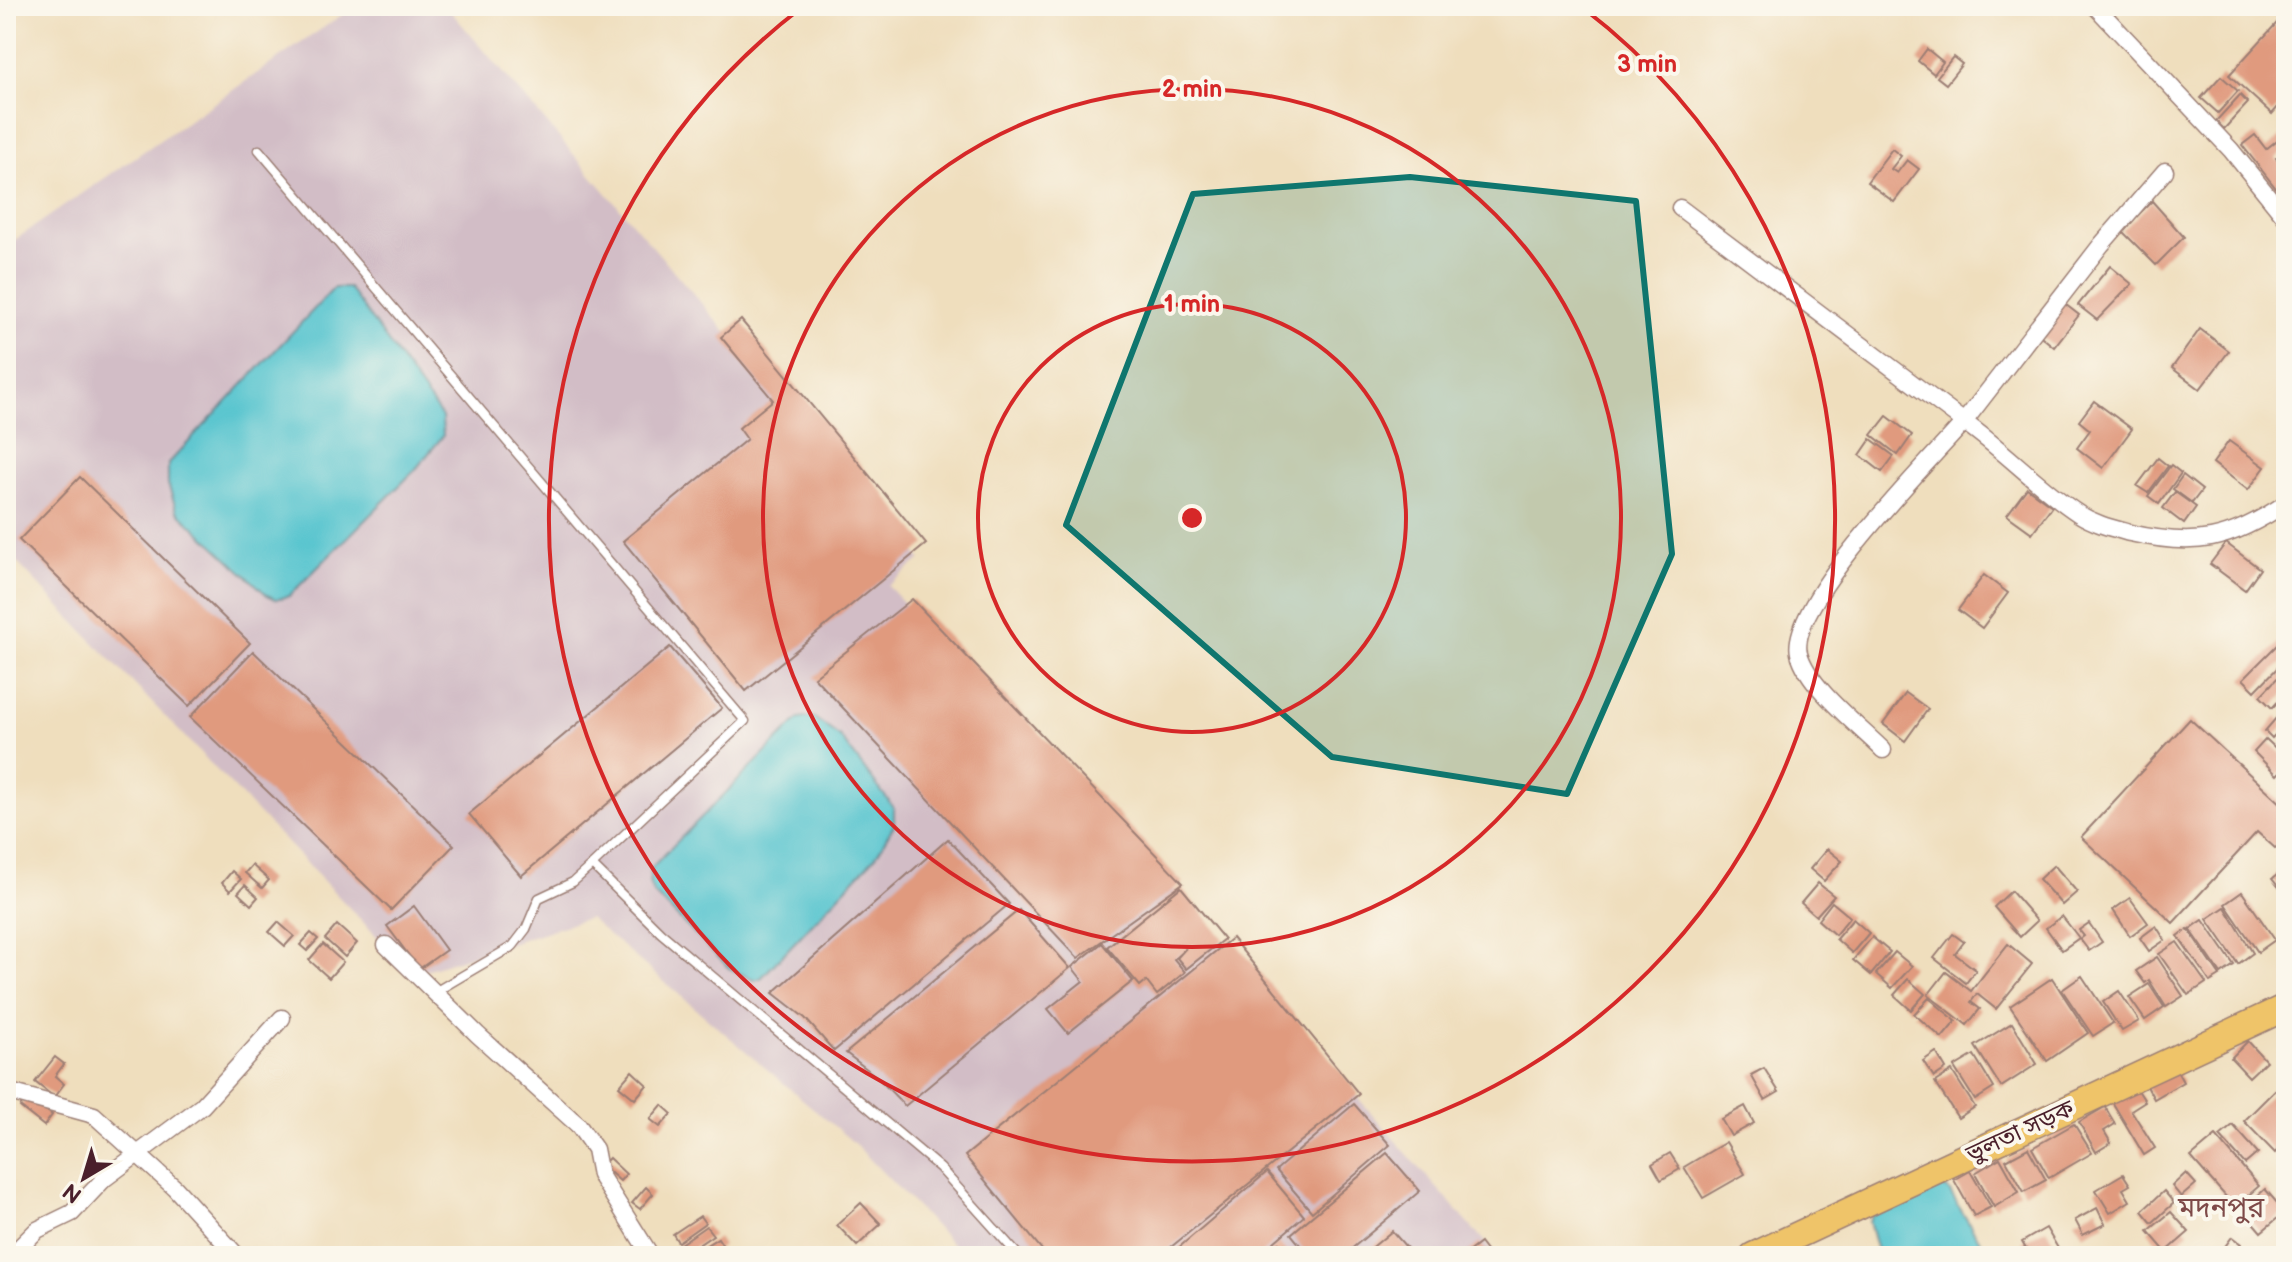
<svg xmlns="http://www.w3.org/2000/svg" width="2292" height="1262" font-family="'Balsamiq Sans','Noto Sans Bengali',sans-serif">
<rect width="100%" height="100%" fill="#fbf7ec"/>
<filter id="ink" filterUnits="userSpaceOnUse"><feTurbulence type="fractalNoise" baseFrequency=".0125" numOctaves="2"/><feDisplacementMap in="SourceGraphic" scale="16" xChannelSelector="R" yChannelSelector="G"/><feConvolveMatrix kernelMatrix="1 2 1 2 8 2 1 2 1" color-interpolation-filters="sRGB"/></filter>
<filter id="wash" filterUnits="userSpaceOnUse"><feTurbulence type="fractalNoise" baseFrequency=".006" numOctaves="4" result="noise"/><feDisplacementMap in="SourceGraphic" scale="32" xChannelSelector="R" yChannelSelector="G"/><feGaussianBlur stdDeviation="1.8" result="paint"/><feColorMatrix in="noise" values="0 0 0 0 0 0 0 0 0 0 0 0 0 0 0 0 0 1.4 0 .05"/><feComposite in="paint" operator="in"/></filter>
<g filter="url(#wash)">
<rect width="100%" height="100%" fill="#efdebd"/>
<path fill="#d2bdc6" d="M355 6H446L921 559 888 586 1180 896 1497 1256H964L854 1143 589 918 413 974 6 551V246Z"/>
<g fill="#58c5cf" stroke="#51727d" stroke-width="2">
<path d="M334 288H349L442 417 443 436 415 470 289 596 276 599 267 595 177 511 168 484V464Z"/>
<path d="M813 717 840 737 894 808V825L876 856 761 978 754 980 729 968 653 893 649 882 652 867 799 719Z"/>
<path d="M1930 1179 1948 1189 1989 1256H1878L1869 1221 1875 1209Z"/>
</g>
<g id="blocks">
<g fill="#e09a7e">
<path d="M2286 13V98L2272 114 2229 75Z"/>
<path d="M1927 49 1943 62 1934 74 1918 61Z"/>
<path d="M1953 57 1962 64 1946 84 1937 77Z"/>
<path d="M2221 76 2238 91 2218 113 2201 98Z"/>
<path d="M2240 95 2248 103 2224 129 2216 121Z"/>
<path d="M2286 133V150L2276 158 2279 162 2286 157V201L2242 145 2255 135 2266 149Z"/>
<path d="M1892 149 1901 156 1891 169 1897 173 1907 160 1919 169 1894 202 1867 182Z"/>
<path d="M2152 201 2184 237 2156 265 2122 231Z"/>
<path d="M2110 266 2132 284 2097 320 2078 305Z"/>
<path d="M2061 301 2079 315 2054 347 2036 332Z"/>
<path d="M741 320 926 544 746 691 623 541 747 439 739 428 773 400 721 337Z"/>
<path d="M2200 329 2229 351 2200 389 2172 368Z"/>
<path d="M2094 401 2132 429 2103 468 2077 448 2090 430 2079 421Z"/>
<path d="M1887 416 1912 435 1898 455 1872 435Z"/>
<path d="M1871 439 1894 456 1882 472 1860 455Z"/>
<path d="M2229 441 2265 467 2248 490 2213 463Z"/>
<path d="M2158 458 2168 466 2148 493 2137 486Z"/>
<path d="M2171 465 2181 473 2159 504 2148 496Z"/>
<path d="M2183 475 2202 490 2192 503 2173 489Z"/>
<path d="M80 477 250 643 189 706 19 540Z"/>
<path d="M2027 488 2052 506 2032 533 2007 515Z"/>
<path d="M2175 492 2196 507 2184 524 2163 508Z"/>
<path d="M2226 543 2260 569 2245 590 2210 564Z"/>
<path d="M1984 575 2008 593 1982 628 1958 610Z"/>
<path d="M912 599 1183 883 1078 958 814 677Z"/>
<path d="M2286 636V659L2255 691 2243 679Z"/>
<path d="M670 647 722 708 521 876 469 814Z"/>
<path d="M253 651 454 845 391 910 190 717Z"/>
<path d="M2286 669V693L2272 708 2260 696Z"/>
<path d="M1906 693 1928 709 1905 741 1883 724Z"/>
<path d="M2277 717 2285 725 2272 738 2265 731Z"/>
<path d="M2190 719 2286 808V842L2275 848 2257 832 2173 923 2081 837Z"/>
<path d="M2266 739 2286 758V771L2283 769 2277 775 2254 752Z"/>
<path d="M948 839 1009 904 834 1051 805 1018 773 993Z"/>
<path d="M1827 849 1842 861 1824 881 1810 869Z"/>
<path d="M252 865 269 880 262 888 245 873Z"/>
<path d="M2054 865 2077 892 2062 905 2039 879Z"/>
<path d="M2286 868V896L2272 879Z"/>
<path d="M232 871 241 879 230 891 222 883Z"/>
<path d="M1818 883 1834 896 1816 916 1801 903Z"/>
<path d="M245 885 258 897 251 905 238 893Z"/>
<path d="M1181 887 1224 939 1186 969 1177 958 1186 948 1174 959 1185 972 1157 995 1146 981 1140 986 1107 947Z"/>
<path d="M2011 891 2037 921 2020 937 1994 907Z"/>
<path d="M2242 892 2275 940 2258 952 2225 904Z"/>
<path d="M2130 898 2148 923 2130 936 2113 910Z"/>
<path d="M1832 902 1850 917 1835 935 1818 920Z"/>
<path d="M414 906 446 950 419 969 387 926Z"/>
<path d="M2225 907 2253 953 2238 964 2207 919Z"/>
<path d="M1019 910 1070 968 905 1106 877 1077 846 1053Z"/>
<path d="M2062 916 2079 938 2062 950 2046 928Z"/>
<path d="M1853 919 1869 933 1852 953 1836 939Z"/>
<path d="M2203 920 2234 965 2221 974 2190 929Z"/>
<path d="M278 922 294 936 285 946 269 932Z"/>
<path d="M2089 923 2102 942 2089 951 2080 939 2084 936 2079 930Z"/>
<path d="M337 925 357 943 345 957 325 939Z"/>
<path d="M2156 926 2165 940 2149 951 2140 938Z"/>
<path d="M2188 929 2220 976 2210 982 2178 936Z"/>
<path d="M311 933 318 939 307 951 300 945Z"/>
<path d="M1953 934 1964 942 1955 954 1976 970 1966 983 1934 958Z"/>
<path d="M1872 937 1890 952 1871 975 1853 960Z"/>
<path d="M1232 938 1359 1094 1160 1256H1047L965 1156Z"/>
<path d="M2177 942 2206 983 2188 995 2159 954Z"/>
<path d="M1102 943 1133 981 1068 1033 1048 1009 1083 981 1072 967Z"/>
<path d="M323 944 343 962 329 978 309 960Z"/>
<path d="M2008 944 2032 964 1996 1009 1977 994 1971 1002 1980 1009 1967 1025 1928 995 1946 972 1971 991Z"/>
<path d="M1895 952 1912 966 1892 988 1876 974Z"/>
<path d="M2157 957 2183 996 2166 1007 2149 980 2145 983 2136 971Z"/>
<path d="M2082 976 2113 1023 2093 1036 2062 990Z"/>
<path d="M2052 978 2088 1033 2047 1061 2010 1006Z"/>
<path d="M1908 979 1925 994 1911 1010 1894 995Z"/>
<path d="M2149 984 2164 1007 2145 1020 2129 997Z"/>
<path d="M2119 991 2139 1021 2122 1031 2103 1002Z"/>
<path d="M1929 998 1956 1021 1942 1038 1914 1014Z"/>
<path d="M2012 1023 2037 1064 2001 1087 1975 1046Z"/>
<path d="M2248 1041 2266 1061 2249 1077 2231 1058Z"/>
<path d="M1936 1052 1946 1069 1934 1077 1923 1061Z"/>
<path d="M1974 1055 1994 1088 1975 1100 1954 1067Z"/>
<path d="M55 1057 64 1064 55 1076 64 1084 54 1097 35 1082Z"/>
<path d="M2171 1060 2183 1082 2154 1099 2142 1077Z"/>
<path d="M1764 1068 1779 1092 1765 1100 1751 1075Z"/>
<path d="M632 1071 647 1085 635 1099 619 1086Z"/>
<path d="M1952 1071 1975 1107 1958 1118 1935 1082Z"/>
<path d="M2132 1081 2145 1101 2131 1110 2155 1148 2144 1155 2108 1095Z"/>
<path d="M2275 1090 2286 1100V1141L2275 1153 2244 1121Z"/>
<path d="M28 1096 52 1115 44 1126 20 1107Z"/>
<path d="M1354 1104 1390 1145 1312 1212 1276 1170Z"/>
<path d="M662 1105 672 1114 660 1127 650 1119Z"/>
<path d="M1745 1106 1754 1123 1731 1136 1721 1119Z"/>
<path d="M2105 1107 2115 1124 2104 1131 2111 1143 2096 1152 2079 1122Z"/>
<path d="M2074 1124 2092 1153 2049 1178 2032 1148Z"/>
<path d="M2233 1125 2258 1153 2245 1164 2220 1136Z"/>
<path d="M2216 1136 2259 1186 2235 1207 2191 1157Z"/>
<path d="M1726 1142 1745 1174 1703 1198 1684 1167Z"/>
<path d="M2028 1148 2046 1180 2024 1192 2006 1160Z"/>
<path d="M1387 1153 1420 1191 1343 1256H1309L1291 1234Z"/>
<path d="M1670 1153 1680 1169 1661 1180 1652 1164Z"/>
<path d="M609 1158 626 1174 620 1181 602 1165Z"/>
<path d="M2000 1158 2019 1192 1994 1207 1975 1173Z"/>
<path d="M1970 1171 1991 1207 1974 1216 1954 1180Z"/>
<path d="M1267 1172 1304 1216 1258 1256H1183L1177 1249Z"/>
<path d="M2186 1173 2196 1184 2181 1197 2172 1186Z"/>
<path d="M2123 1174 2130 1185 2123 1189 2130 1201 2110 1213 2096 1190Z"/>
<path d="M646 1187 653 1194 640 1209 632 1203Z"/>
<path d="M2265 1189 2285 1212 2261 1232 2242 1210Z"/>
<path d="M2164 1191 2174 1203 2152 1223 2142 1211Z"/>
<path d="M861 1203 881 1224 857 1246 837 1225Z"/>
<path d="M2097 1208 2105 1224 2083 1235 2075 1220Z"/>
<path d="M2171 1212 2189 1232 2166 1252 2148 1231Z"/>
<path d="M700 1216 705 1223 678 1242 673 1234Z"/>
<path d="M706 1226 713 1235 685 1254 679 1245Z"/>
<path d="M2046 1228 2062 1255 2030 1256 2022 1242Z"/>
<path d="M1392 1231 1414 1256H1362Z"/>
<path d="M2232 1237 2241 1244 2231 1256H2218Z"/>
<path d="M718 1238 723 1246 708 1256H689Z"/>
<path d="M1279 1243 1290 1256H1263Z"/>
<path d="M1480 1243 1490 1256H1463Z"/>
</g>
</g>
</g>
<g filter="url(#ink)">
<use href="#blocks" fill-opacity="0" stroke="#9c7e74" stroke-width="2"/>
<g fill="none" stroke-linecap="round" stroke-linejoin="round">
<g stroke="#9c7e74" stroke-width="11">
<g id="service">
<path d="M259 150 745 721 592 865"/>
<path d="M435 992 513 946 526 929 539 898 573 882 592 865 661 933 940 1168 1019 1256"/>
</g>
</g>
<g stroke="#9c7e74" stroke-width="19">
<g id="minor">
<path d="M2095 6 2231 150 2286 218"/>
<path d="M1680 208 1964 422 2101 245 2165 171"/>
<path d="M1883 750C1858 725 1808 687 1799 653 1787 604 1929 462 1964 422 2004 450 2039 488 2079 514 2095 524 2112 528 2130 533 2196 548 2230 541 2286 503"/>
<path d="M386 945 478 1035 578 1125 595 1149 600 1175 651 1256"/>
<path d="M6 1091 94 1115 175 1188 237 1256"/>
<path d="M11 1256 37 1230 72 1213 104 1179 202 1106 282 1018"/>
</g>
</g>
<g stroke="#9c7e74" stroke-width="29">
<path id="trunk" d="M1753 1256 2286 1007"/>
</g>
<use href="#service" stroke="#fff" stroke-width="8"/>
<use href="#minor" stroke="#fff" stroke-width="16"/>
<use href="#trunk" stroke="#efc469" stroke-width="26"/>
</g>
</g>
<path fill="#0f766e" fill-opacity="0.2" stroke="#0f766e" stroke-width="6" stroke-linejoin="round" d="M1410 177 1636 201 1672 554 1567 794 1332 757 1066 525 1193 194Z"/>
<g fill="none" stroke="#d62828" stroke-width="4">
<circle cx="1192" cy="518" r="214"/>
<circle cx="1192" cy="518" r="429"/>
<path d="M1583 8A643 643 0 1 1 801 8"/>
</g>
<g text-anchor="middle" stroke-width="8" stroke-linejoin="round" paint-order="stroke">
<g font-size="24" fill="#4a1f2b" stroke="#fbf7ec">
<text transform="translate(2020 1131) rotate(-25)" y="8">ভুলতা সড়ক</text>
</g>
<g font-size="28" fill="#7e4a48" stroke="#fbf7ec">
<text x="2221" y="1217">মদনপুর</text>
</g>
</g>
<circle cx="1192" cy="518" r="12" fill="#d62828" stroke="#fbf7ec" stroke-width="4"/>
<g font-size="24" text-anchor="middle" font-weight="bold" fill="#d62828" stroke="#fbf7ec" stroke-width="8" stroke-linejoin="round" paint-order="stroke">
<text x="1647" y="72">3 min</text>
<text x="1192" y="97">2 min</text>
<text x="1192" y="312">1 min</text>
</g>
<rect width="2292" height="1262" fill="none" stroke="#fbf7ec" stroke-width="32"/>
<g transform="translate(84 1178) rotate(218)" stroke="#fbf7ec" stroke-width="6" paint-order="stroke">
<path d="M0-6L14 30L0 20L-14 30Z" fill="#4a1f2b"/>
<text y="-12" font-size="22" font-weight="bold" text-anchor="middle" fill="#4a1f2b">N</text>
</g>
</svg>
